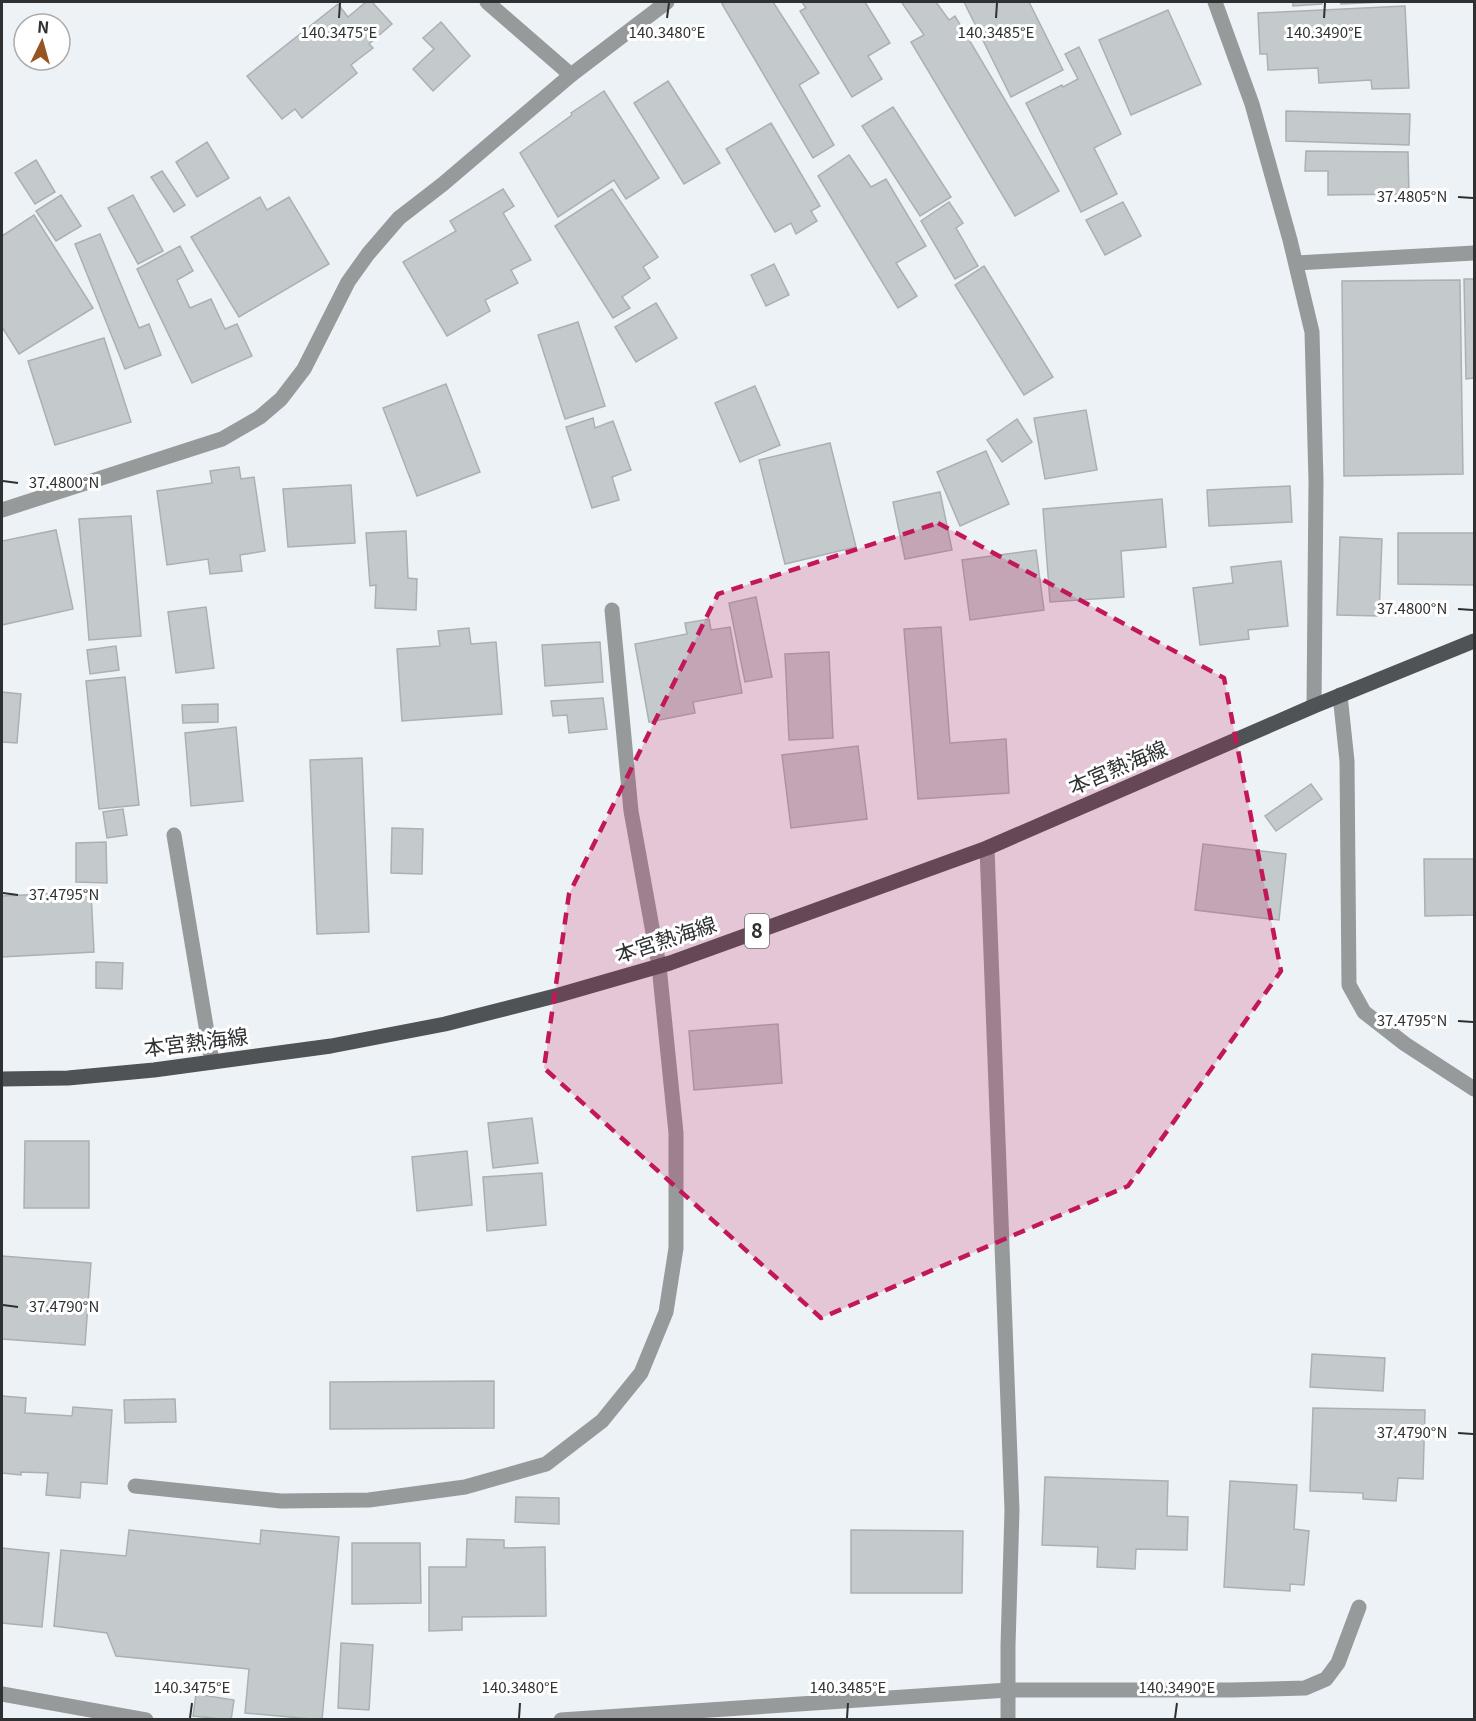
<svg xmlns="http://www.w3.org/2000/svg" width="1476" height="1721" font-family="Georgia,'Noto Sans JP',serif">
<rect width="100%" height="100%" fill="#edf2f6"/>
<g fill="#c4c9cc" stroke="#abb0b3" stroke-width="1.5">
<path d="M366 2H372L392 24 369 44 373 48 351 65 357 73 302 118 295 109 282 119 247 76 338 4 348 17Z"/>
<path d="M725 2H773L819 73 799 85 834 145 813 158 722 4Z"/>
<path d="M802 2H865L890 43 868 56 882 79 852 97 800 11 806 8Z"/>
<path d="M905 2H936L949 20 955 16 1059 191 1015 216 911 42 924 35 902 3Z"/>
<path d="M964 2H1029L1063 70 1011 97Z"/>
<path d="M1293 2H1322V4L1293 6Z"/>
<path d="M1341 2H1384L1341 4Z"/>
<path d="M1405 6 1409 88 1372 89 1371 80 1319 83 1318 68 1268 70 1267 54H1260L1258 13Z"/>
<path d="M1168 10 1201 84 1131 115 1099 40Z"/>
<path d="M441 22 470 56 433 91 413 69 434 49 423 38Z"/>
<path d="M1079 47 1121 134 1094 148 1117 194 1081 212 1026 103 1062 85 1063 87 1078 79 1065 54Z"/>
<path d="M668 81 720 163 684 184 634 103Z"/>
<path d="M604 91 659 178 626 199 614 180 558 217 520 153 572 115 571 113Z"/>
<path d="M893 107 951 197 920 216 862 126Z"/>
<path d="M1286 111 1410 114 1409 145 1286 141Z"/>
<path d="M771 123 820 206 811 211 817 221 796 234 791 223 775 232 726 149Z"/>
<path d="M207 142 229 178 197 197 176 162Z"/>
<path d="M1306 151 1408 152 1409 194 1328 195V171H1305Z"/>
<path d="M849 155 871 187 886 179 926 246 896 263 917 296 898 308 818 176Z"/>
<path d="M36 160 55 192 35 204 15 173Z"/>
<path d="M162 171 185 205 174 212 151 177Z"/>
<path d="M503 189 514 206 503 213 531 260 511 270 518 283 485 300 490 311 447 336 403 262 456 231 450 221Z"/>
<path d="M612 189 658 257 643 267 650 278 622 297 630 308 613 318 555 226Z"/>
<path d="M61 195 81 226 56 241 36 211Z"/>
<path d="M133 195 163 251 138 264 108 208Z"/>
<path d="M260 197 267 210 289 197 329 264 239 317 191 237Z"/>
<path d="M949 202 963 223 956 228 978 266 955 279 921 221Z"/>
<path d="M1123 202 1141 236 1105 255 1086 220Z"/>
<path d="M34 215 93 308 19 354 2 327V236Z"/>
<path d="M100 234 139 328 149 324 161 355 125 369 75 244Z"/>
<path d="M180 246 193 271 177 280 190 308 211 299 225 329 237 324 252 356 192 383 137 269Z"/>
<path d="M774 264 789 295 766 306 751 275Z"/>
<path d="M984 266 1053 377 1024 395 955 285Z"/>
<path d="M1464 279H1474V378L1466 379Z"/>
<path d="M1460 280 1463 474 1344 476 1342 281Z"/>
<path d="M656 303 677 338 636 362 615 327Z"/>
<path d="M578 322 605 406 565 419 538 335Z"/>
<path d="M104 338 131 422 55 445 28 361Z"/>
<path d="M446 384 480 472 417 496 383 408Z"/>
<path d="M755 386 780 445 740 462 715 403Z"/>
<path d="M1086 410 1097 470 1045 479 1034 418Z"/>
<path d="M593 418 595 428 613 421 631 470 612 477 619 500 592 508 566 427Z"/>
<path d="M1017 419 1032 442 1002 462 987 440Z"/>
<path d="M830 443 856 547 785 564 759 460Z"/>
<path d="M986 451 1009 504 960 526 937 472Z"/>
<path d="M239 467 241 479 254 477 265 551 240 555 242 571 210 574 208 559 167 565 157 491 212 483 210 471Z"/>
<path d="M351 485 355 543 288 547 283 489Z"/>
<path d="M1290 486 1292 522 1209 526 1207 490Z"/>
<path d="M940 492 952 550 905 559 893 502Z"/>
<path d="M1162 499 1166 547 1121 551 1124 597 1050 602 1043 509Z"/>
<path d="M131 516 141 636 89 640 79 519Z"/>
<path d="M56 530 73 609 2 625V541Z"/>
<path d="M406 531 408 578 417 579 416 610 375 608 376 585 370 586 366 533Z"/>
<path d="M1398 533H1474V585L1398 584Z"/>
<path d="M1340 537 1382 539 1379 616 1337 615Z"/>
<path d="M1036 550 1044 610 970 620 962 560Z"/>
<path d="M1281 561 1288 626 1248 630 1249 639 1200 645 1193 588 1233 583 1231 567Z"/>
<path d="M756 597 772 677 745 682 729 603Z"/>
<path d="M206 607 214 668 176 673 168 612Z"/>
<path d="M709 619 711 630 730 627 742 693 693 702 695 713 649 722 635 644 687 634 685 623Z"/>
<path d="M941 627 950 743 1006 739 1009 793 918 799 904 629Z"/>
<path d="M469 628 471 644 496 642 502 714 402 721 397 649 440 646 438 631Z"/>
<path d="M600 642 603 682 545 686 542 645Z"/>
<path d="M116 646 119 670 90 674 87 650Z"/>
<path d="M829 652 833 738 789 740 785 654Z"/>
<path d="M125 677 139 805 99 809 86 681Z"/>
<path d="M2 692 21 694 17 743 2 742Z"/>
<path d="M603 698 607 729 569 733 567 715 553 716 551 701Z"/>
<path d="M218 704V722L183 723 182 705Z"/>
<path d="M236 727 243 801 191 806 185 733Z"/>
<path d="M858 746 867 819 791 828 782 755Z"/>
<path d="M362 758 369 932 317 934 310 760Z"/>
<path d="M1311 784 1322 799 1276 831 1265 816Z"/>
<path d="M123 809 127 835 107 838 103 812Z"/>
<path d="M392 828 423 829 422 874 391 873Z"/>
<path d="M106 842 107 883 76 882V843Z"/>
<path d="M1203 844 1286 854 1279 920 1195 910Z"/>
<path d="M1424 859H1474V915L1425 916Z"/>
<path d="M91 892 94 952 2 957V896Z"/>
<path d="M96 962 123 963 122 989 96 988Z"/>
<path d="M778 1024 782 1083 694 1090 689 1031Z"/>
<path d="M532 1118 538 1163 493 1168 488 1123Z"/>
<path d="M25 1141H89V1208H24Z"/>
<path d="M467 1151 472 1205 417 1211 412 1157Z"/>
<path d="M542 1173 546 1225 487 1231 483 1177Z"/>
<path d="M2 1256 91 1263 85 1345 2 1339Z"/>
<path d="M1312 1354 1385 1358 1383 1391 1310 1387Z"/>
<path d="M494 1381V1428L330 1429V1382Z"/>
<path d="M2 1396 26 1398 25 1413 72 1416 73 1407 112 1410 107 1484 81 1482 80 1498 46 1495 48 1473 21 1472V1475L2 1473Z"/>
<path d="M175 1399 176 1422 125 1423 124 1400Z"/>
<path d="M1313 1408 1425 1410 1423 1479 1398 1478 1396 1501 1363 1499V1493L1310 1491Z"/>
<path d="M1045 1477 1168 1481 1167 1516 1188 1517 1187 1550 1136 1549 1135 1569 1097 1567 1098 1547 1042 1545Z"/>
<path d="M1230 1481 1297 1485 1294 1529 1309 1531 1304 1585 1290 1584V1591L1224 1587Z"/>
<path d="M516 1497 559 1498V1524L515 1522Z"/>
<path d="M129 1530 260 1544 261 1530 339 1537 322 1720 245 1713 249 1669 116 1656 107 1633 54 1626 61 1550 126 1556Z"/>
<path d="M851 1530 963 1531 962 1593H851Z"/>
<path d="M467 1539 504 1540V1548L545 1547 546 1616 462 1617V1630L429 1631V1567H466Z"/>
<path d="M352 1543H420L421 1603 352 1604Z"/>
<path d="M2 1548 49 1553 42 1627 2 1623Z"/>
<path d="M341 1643 373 1645 369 1710 338 1708Z"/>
<path d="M196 1694 234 1700 231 1720 193 1716Z"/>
</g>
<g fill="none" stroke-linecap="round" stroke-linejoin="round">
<g stroke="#979a9b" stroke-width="15">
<path d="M487 2 571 75"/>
<path d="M1215 2 1252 104 1290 240 1312 332 1316 481 1314 706"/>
<path d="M1296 263 1474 253"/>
<path d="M2 510 222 439 260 417 281 399 304 369 348 282 368 254 399 218 443 184 571 75 667 2"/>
<path d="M1340 695 1347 761 1349 985 1364 1012 1405 1044 1474 1089"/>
<path d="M174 835 212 1062"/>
<path d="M987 848 1012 1510 1008 1646V1720"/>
<path d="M135 1486 281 1501 369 1500 465 1487 546 1464 602 1421 641 1373 666 1312 676 1248V1133L659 966 631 811 612 610"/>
<path d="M2 1694 146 1720"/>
<path d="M561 1720 1008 1690H1232L1305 1688 1326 1679 1338 1663 1359 1607"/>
</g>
<path stroke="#4f5355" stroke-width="15" d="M2 1079 68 1078 154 1070 331 1046 445 1024 559 995 670 963 987 848 1314 706 1474 641"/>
</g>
<path fill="#c2185b" fill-opacity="0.2" stroke="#c2185b" stroke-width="4.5" stroke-dasharray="12 8" stroke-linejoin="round" d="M938 523 1224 678 1281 971 1128 1186 821 1318 544 1068 569 894 718 594Z"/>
<path fill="none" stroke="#2e3031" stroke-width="2" d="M339 18 340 3M667 18 669 3M996 18 997 3M1324 18 1325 3M1458 197 1473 198M3 481 18 483M1458 609 1473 610M3 893 18 895M1458 1021 1473 1022M3 1305 18 1307M1458 1433 1473 1434M190 1718 192 1703M519 1718 520 1703M847 1718 848 1703M1175 1718 1177 1703"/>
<g text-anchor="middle" stroke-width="6" stroke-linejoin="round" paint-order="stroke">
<rect fill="#fff" stroke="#6d6e6f" stroke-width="1.5" x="745" y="914" width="24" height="34" rx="4.5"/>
<g font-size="20" font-weight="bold" fill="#2e3031">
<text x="757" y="938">8</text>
</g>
<g font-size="21" fill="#2e3031" stroke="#fff">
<text transform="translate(1118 768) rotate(-23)" y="7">本宮熱海線</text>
<text transform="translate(666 940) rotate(-18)" y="7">本宮熱海線</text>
<text transform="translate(196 1043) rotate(-7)" y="7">本宮熱海線</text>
</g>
</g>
<g font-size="15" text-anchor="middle" fill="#2e3031" stroke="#fff" stroke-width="6" stroke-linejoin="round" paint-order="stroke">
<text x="339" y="38">140.3475°E</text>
<text x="667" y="38">140.3480°E</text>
<text x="996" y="38">140.3485°E</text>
<text x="1324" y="38">140.3490°E</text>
<text x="1412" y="202">37.4805°N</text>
<text x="64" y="488">37.4800°N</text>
<text x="1412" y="614">37.4800°N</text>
<text x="64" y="900">37.4795°N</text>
<text x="1412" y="1026">37.4795°N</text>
<text x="64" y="1312">37.4790°N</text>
<text x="1412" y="1438">37.4790°N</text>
<text x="192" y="1693">140.3475°E</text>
<text x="520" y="1693">140.3480°E</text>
<text x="848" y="1693">140.3485°E</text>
<text x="1177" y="1693">140.3490°E</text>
</g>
<rect width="1476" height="1721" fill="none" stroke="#2e3031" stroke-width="6"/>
<g transform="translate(42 42) rotate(5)"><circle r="28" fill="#ffffff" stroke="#abacad" stroke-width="1.5"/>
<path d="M0-4.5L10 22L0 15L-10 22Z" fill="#965521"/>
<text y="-9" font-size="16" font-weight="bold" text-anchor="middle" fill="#2e3031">N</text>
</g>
</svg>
